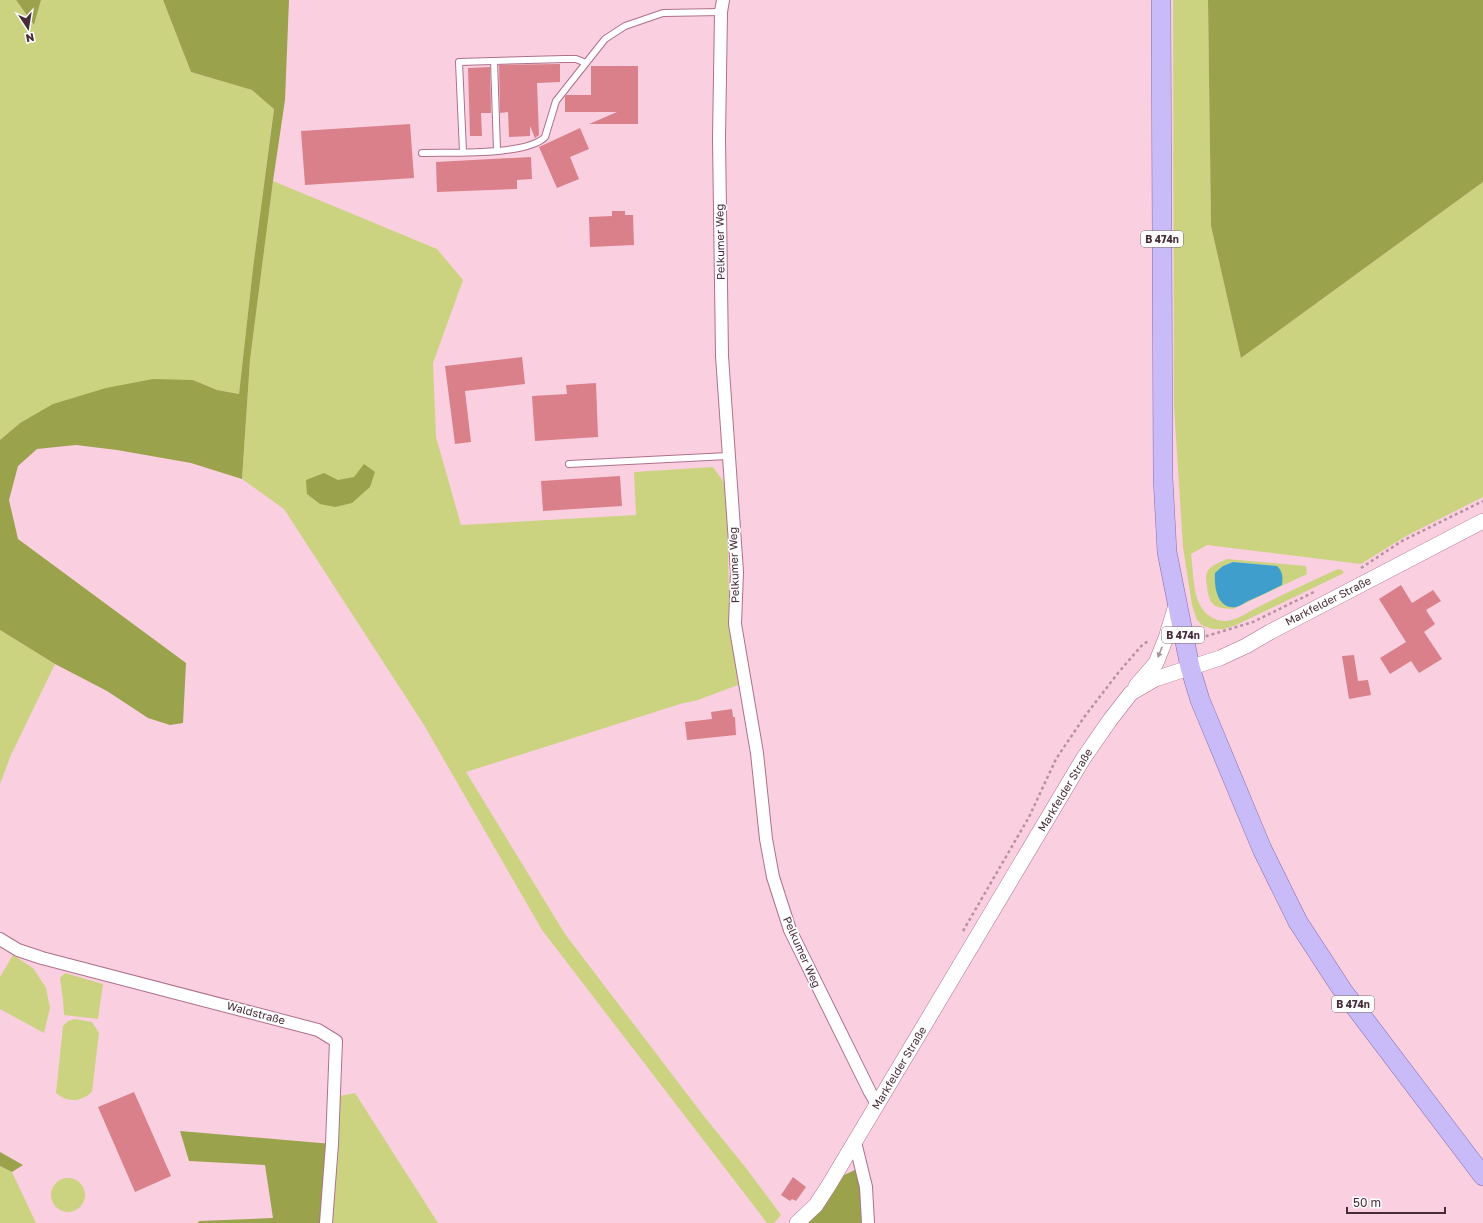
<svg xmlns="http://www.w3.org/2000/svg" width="1483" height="1223" font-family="'Golos Text',sans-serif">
<rect width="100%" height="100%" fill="#fad0e0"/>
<g fill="#cbd381" fill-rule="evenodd">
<path d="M0 0H16L34 25 41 0H163L191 72 252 90 274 108 253 268 239 394 217 390 193 380 20 423 0 440Z"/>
<path d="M1173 0H1208L1211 226 1241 358 1483 182V497L1406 536 1361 564 1207 545 1191 554C1193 569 1193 592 1200 605 1205 615 1216 622 1227 621 1240 619 1249 611 1260 606 1286 593 1312 581 1338 569L1342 570 1344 573 1236 625 1224 629H1213L1203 626 1197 620 1192 605 1183 547 1174 406Z"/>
<path d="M273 181 437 249 463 280 433 363 436 437 461 525 636 515 634 472 713 467 726 485 729 593 730 624 738 685 698 700 680 704 466 772 565 934 703 1115 746 1168 781 1215 774 1223H767L542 930 424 725 284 509 242 479 250 360Z"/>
<path d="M1227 559 1306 566 1307 574 1233 609C1214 608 1209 606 1207 586 1206 581 1205 575 1208 570 1212 565 1221 562 1227 559ZM1233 562 1277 566H1223Z"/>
<path d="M0 630 55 664 11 755 0 784Z"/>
<path d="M13 955 33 968 46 988 50 1008 44 1033 0 1009V977Z"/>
<path d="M65 973 103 984 98 1019 64 1015 63 1000 60 978Z"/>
<path d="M75 1019 92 1022 99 1033 92 1092C81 1102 67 1103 56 1093L63 1026 68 1021Z"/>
<path d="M355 1093 438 1223H328L340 1096Z"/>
<path d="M0 1166 12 1172 36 1223H0Z"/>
<circle cx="68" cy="1195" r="17"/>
</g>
<g fill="#9ba24c">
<path d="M16 0H41L34 25Z"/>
<path d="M163 0H289L285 100 273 181 250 360 242 479 191 463 117 450 76 445 37 449 18 466 9 500 18 539 186 663 183 723 170 725 148 718 107 691 55 664 0 630V440L20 423 53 404 106 388 153 379 193 380 217 390 239 394 253 268 274 109 252 90 191 72Z"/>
<path d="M1208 0H1483V182L1241 358 1211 226Z"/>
<path d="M364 464 375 472 370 487 352 503 335 507 320 504 307 494 306 480 324 473 338 480 354 477Z"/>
<path d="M180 1131 332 1144 326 1223H198L199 1221 273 1218 265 1165 189 1161Z"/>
<path d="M0 1152 23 1165 12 1172 0 1166Z"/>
<path d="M857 1169 862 1194 864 1223H806L823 1206 844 1175Z"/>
</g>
<path fill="#409ecc" d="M1233 562 1277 566C1283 572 1283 577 1282 585 1270 591 1259 596 1248 601 1244 603 1240 606 1236 607 1217 610 1214 586 1215 573L1223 566Z"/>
<g fill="#d9808a">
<path d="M560 64V82L537 83 539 135 535 138 530 126V136L509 137 508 112 500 113 499 65Z"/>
<path d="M591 66H638V124H589L617 112H565V97L566 95H591Z"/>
<path d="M490 67 491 113H481L482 136H470L468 68Z"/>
<path d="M410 124 414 178 305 185 301 131Z"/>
<path d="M580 128 589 149 570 157 579 179 557 188 539 147Z"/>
<path d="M531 157 532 179 517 180V189L437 192 436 162Z"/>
<path d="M612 211H625V215H633L634 245 590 247 589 217 612 216Z"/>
<path d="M522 357 525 384 465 391 471 442 455 444 445 366Z"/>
<path d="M596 383 598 437 535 441 532 396 567 394 566 385Z"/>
<path d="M620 476 622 506 543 511 541 481Z"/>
<path d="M1401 585 1412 603 1433 590 1441 601 1426 610 1435 624 1424 632 1442 659 1419 673 1411 661 1390 674 1380 658 1406 642 1379 599Z"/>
<path d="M1354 655 1358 681 1368 680 1371 695 1349 699 1342 656Z"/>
<path d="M732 709 733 717H735L736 735 687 740 685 722 712 719 711 712Z"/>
<path d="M134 1092 171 1176 135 1192 98 1107Z"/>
<path d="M793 1177 806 1187 796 1201 792 1199 790 1201 781 1195Z"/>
</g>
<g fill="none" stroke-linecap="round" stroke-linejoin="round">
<g stroke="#af708a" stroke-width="8">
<g id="service">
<path d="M494 61 497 150"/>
<path d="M463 152 459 62 565 59H576L586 63"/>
<path d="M422 153C449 152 527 156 545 137L556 101 605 39 625 26 663 13 721 12"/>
<path d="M569 464 728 456"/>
</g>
</g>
<g stroke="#af708a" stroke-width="14">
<g id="minor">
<path d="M723 0 721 12 719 138 722 356 737 572 735 624 757 753 766 839 773 877 790 930 870 1092 877 1104"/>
<path d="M0 939 18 950 42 958 318 1030 336 1041 332 1144 326 1223"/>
<path d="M855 1142 866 1187 868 1223"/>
</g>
</g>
<g stroke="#af708a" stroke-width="16">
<g id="tertiary">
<path d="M1136 686 1156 663 1166 638 1177 602"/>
<path d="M797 1223 816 1205 829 1185 1083 759 1110 720 1131 693 1155 679 1220 658 1246 646 1270 632 1483 521"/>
</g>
</g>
<g stroke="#846bb1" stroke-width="20">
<path id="primary" d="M1161 0 1163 478 1167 552 1190 667 1200 700 1262 849 1298 922 1343 991 1483 1176"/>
</g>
<g stroke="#b692a0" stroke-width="2.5" stroke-dasharray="3 3" stroke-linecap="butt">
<path d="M1361 568 1402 541 1483 501"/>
<path d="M1200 638 1253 622 1314 592"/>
<path d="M963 931 1029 817 1056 759 1085 716 1118 673 1143 644 1149 641"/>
</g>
<use href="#service" stroke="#fff" stroke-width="6"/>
<use href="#minor" stroke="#fff" stroke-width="12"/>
<use href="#tertiary" stroke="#fff" stroke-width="15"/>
<use href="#primary" stroke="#c9bbf7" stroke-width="19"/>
</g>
<defs><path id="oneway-solid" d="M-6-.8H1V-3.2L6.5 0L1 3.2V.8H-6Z"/></defs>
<use fill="#a3969b" href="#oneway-solid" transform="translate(1160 652) rotate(112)"/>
<g text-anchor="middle" stroke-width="3.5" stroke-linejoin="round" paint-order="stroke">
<g fill="#fefefe" stroke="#7e6b73" stroke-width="1">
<rect x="1141" y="231" width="42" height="16" rx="3"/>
<rect x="1162" y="627" width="42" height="16" rx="3"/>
<rect x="1332" y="996" width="42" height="16" rx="3"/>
</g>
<g font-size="10" font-weight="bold" fill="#472c37">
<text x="1162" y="243">B 474n</text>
<text x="1183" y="639">B 474n</text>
<text x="1353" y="1008">B 474n</text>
</g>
<g font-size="11" fill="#472c37" stroke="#fefefe">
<text transform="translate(720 242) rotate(-91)" y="4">Pelkumer Weg</text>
<text transform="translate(734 565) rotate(-92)" y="4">Pelkumer Weg</text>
<text transform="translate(1328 601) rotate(-27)" y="4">Markfelder Straße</text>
<text transform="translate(1065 790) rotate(-59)" y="4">Markfelder Straße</text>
<text transform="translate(802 952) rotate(66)" y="4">Pelkumer Weg</text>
<text transform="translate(256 1013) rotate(15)" y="4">Waldstraße</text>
<text transform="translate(899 1068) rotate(-59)" y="4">Markfelder Straße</text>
</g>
</g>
<g transform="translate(28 28) rotate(168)" stroke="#fefefe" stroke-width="3" paint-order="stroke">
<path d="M0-3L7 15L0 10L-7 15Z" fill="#472c37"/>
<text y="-6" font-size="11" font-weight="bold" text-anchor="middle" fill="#472c37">N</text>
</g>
<path d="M1347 1207v6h98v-6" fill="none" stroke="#472c37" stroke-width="2"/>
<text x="1353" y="1207" font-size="12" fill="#472c37" stroke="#fefefe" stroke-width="3" paint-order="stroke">50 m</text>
</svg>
